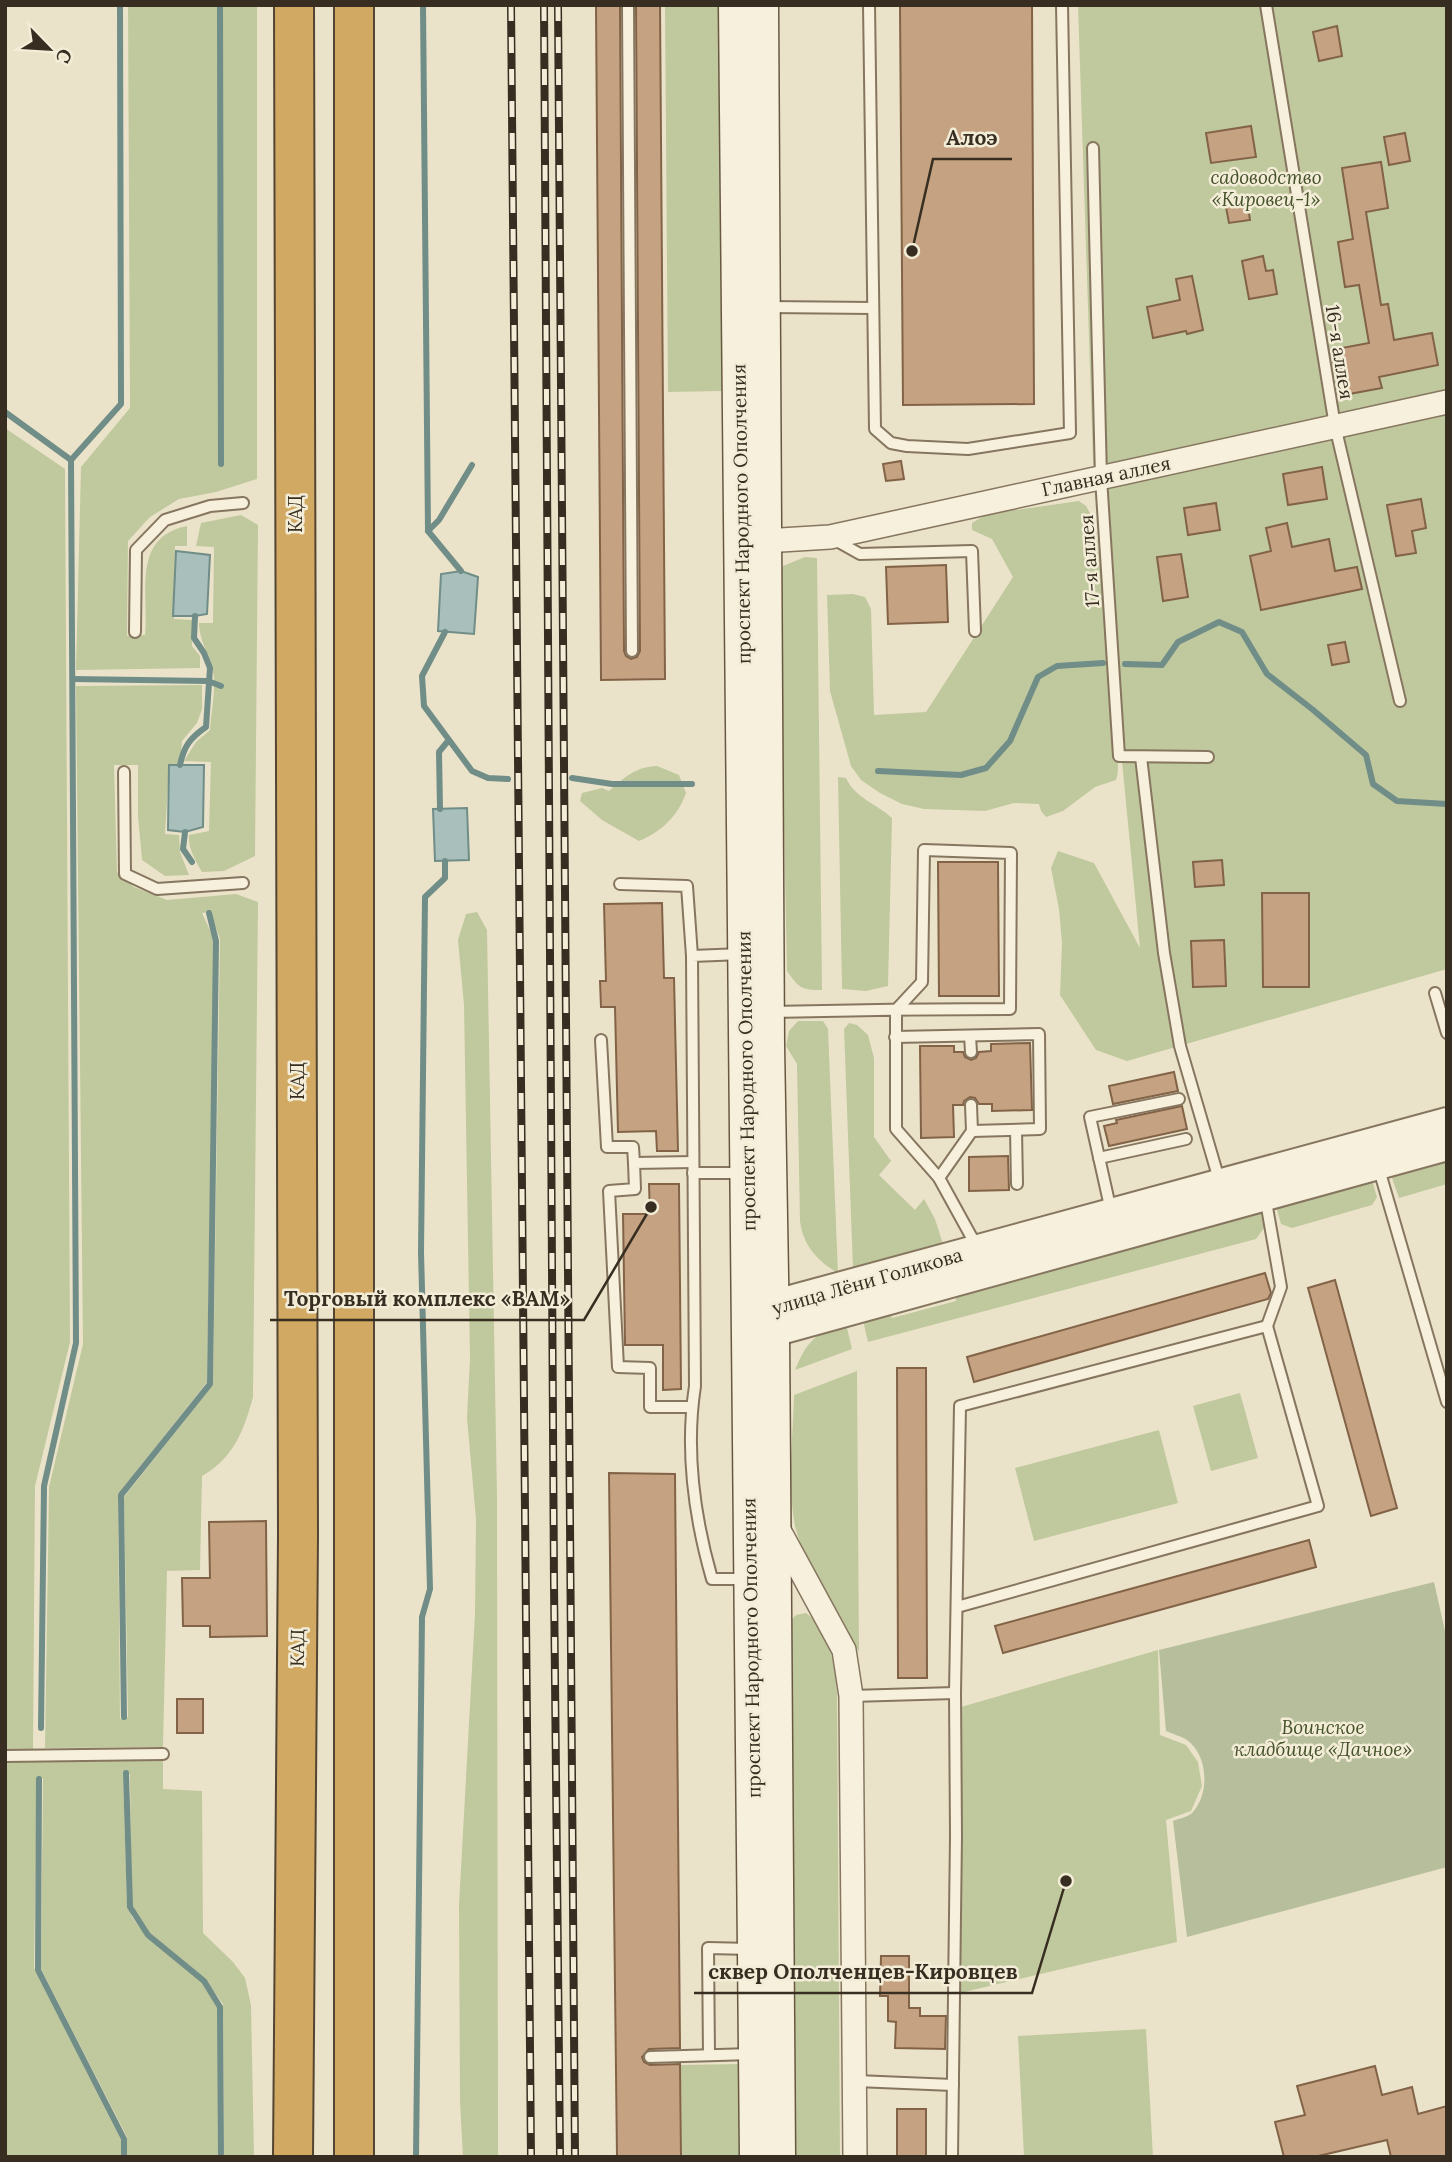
<svg xmlns="http://www.w3.org/2000/svg" width="1452" height="2162" font-family="Lora,serif">
<rect width="100%" height="100%" fill="#ebe3c9"/>
<g fill="#c0c89e" fill-rule="evenodd">
<path d="M128 5H257V479L216 492 179 499 150 517 128 541 127 636 145 635C149 594 131 537 187 526V546H175L174 619 192 620V646L200 656V668L76 670 81 467 130 408Z"/>
<path d="M665 5H719L723 391 668 392Z"/>
<path d="M1078 5H1447V969L1127 1061 1096 1050 1060 995 1062 943 1059 909 1051 868 1058 851 1094 863 1140 948 1093 460Z"/>
<path d="M5 428 65 469 70 1342 35 1486 33 1749H5Z"/>
<path d="M1079 501 1086 506 1095 522C1104 590 1109 658 1114 727 1115 742 1121 767 1116 780L1095 787 1063 811 1046 817 1041 811 1039 804 1014 803 985 811 924 809 902 804 880 793 861 780 851 766 830 691 827 595 853 594 865 597 871 609 874 715 926 712 1013 577 992 539 972 530V523L987 514Z"/>
<path d="M241 515 258 525 255 856 224 871 202 872C196 861 188 849 189 835L209 831 211 762 184 761 196 742 210 730C211 714 215 694 214 678 212 658 199 642 199 623H213L214 547 196 546 201 523Z"/>
<path d="M805 557 817 558 822 990C801 990 799 988 787 971L779 575 783 566Z"/>
<path d="M202 685V709L197 723 182 741 180 768H169L165 834 179 835 180 852 189 875 165 876 142 860 138 816V765H114L117 872 134 887 167 900 236 894 258 902 253 1397C244 1430 234 1458 202 1476L200 1570 167 1571 163 1747 45 1748 49 1487 83 1344 76 686ZM210 912 220 939 213 1385 124 1497 128 1717 120 1719 118 1494 207 1382 214 939 202 913Z"/>
<path d="M657 766 679 775 686 793C678 816 661 832 639 841L602 820 580 801 582 793 602 788 609 791C625 777 635 767 657 766Z"/>
<path d="M838 777 846 778C855 798 877 804 892 818L888 986 866 991 842 989Z"/>
<path d="M477 912 487 930 497 1496 498 2157H463L460 2102 459 1905 475 1614 476 1519 467 1418 470 1358 464 1005 458 940 466 914Z"/>
<path d="M798 1021H823L828 1029 838 1273C817 1261 803 1245 800 1221L797 1064 786 1046 789 1031Z"/>
<path d="M849 1023 857 1025 868 1035 874 1058V1137L891 1161 879 1175 915 1210 924 1199 935 1219 943 1244 853 1269 844 1029Z"/>
<path d="M1447 1159V1184L1399 1198 1391 1175Z"/>
<path d="M1372 1180 1377 1197 1372 1205 1292 1228 1281 1224 1276 1206Z"/>
<path d="M1260 1210 1264 1228 1256 1239 868 1342 863 1320 890 1313 892 1318 956 1301 955 1295Z"/>
<path d="M846 1324 852 1349 795 1370C807 1341 815 1333 846 1324Z"/>
<path d="M857 1371 859 1652C840 1615 804 1564 795 1526 787 1486 793 1436 794 1395Z"/>
<path d="M1240 1393 1258 1458 1211 1471 1193 1406Z"/>
<path d="M1159 1430 1178 1503 1034 1541 1015 1468Z"/>
<path d="M806 1613C831 1630 834 1665 837 1692L840 2157H790L789 1622 796 1615Z"/>
<path d="M1158 1650 1160 1735 1186 1745 1198 1762 1202 1786 1191 1811 1166 1820 1177 1942 960 1993 961 1707Z"/>
<path d="M163 1760V1789L202 1791 203 1933 233 1962 245 1978 251 2005 254 2157H224L223 2004 205 1979 151 1934 136 1914 131 1901 130 1774 123 1775 127 1903 132 1917 148 1938 202 1982 218 2008V2157H127V2137L41 1969 43 1778 37 1779 34 1968 121 2140V2157H5V1762Z"/>
<path d="M1146 2029 1153 2157H1024L1018 2036Z"/>
<path d="M742 2064 743 2157H682L681 2065Z"/>
</g>
<path fill="#b7be9c" d="M1434 1582 1447 1640V1867L1187 1937 1173 1821C1180 1818 1189 1817 1193 1812 1210 1793 1208 1755 1187 1740 1181 1736 1172 1734 1166 1731L1159 1650Z"/>
<g fill="#a9bfbb" stroke="#708d88" stroke-width="2">
<path d="M176 551 210 555 207 614 195 616H173Z"/>
<path d="M461 571 478 577 474 634 438 631 441 574Z"/>
<path d="M169 765H204L203 827 185 832 168 830Z"/>
<path d="M467 808 469 860 435 861 433 809Z"/>
</g>
<g fill="none" stroke-linecap="round" stroke-linejoin="round">
<g stroke="#708d88" stroke-width="6">
<path d="M220 5 221 464"/>
<path d="M423 5 428 531 461 571"/>
<path d="M5 412 71 460"/>
<path d="M428 531 439 520 472 465"/>
<path d="M445 632 422 676 424 706 472 771 488 778 508 779"/>
<path d="M1125 664 1162 665 1178 642 1219 622 1242 632 1267 674 1312 709 1366 755 1373 784 1397 801 1447 804"/>
<path d="M73 679 208 681 221 686"/>
<path d="M180 765C184 746 190 738 206 727L210 668 204 653 194 638 195 616"/>
<path d="M878 771 961 775 986 768 1010 741 1038 677 1057 666 1103 663"/>
<path d="M572 778 612 784H692"/>
<path d="M440 809 439 752 448 741"/>
<path d="M185 832 183 849 192 862"/>
<path d="M124 1717 121 1495 210 1384 216 941 209 913"/>
<path d="M41 1728 44 1486 76 1343 71 460 121 404 120 5"/>
<path d="M126 1773 130 1907 148 1935 204 1981 220 2007 221 2157"/>
<path d="M39 1779 38 1970 124 2139V2157"/>
<path d="M416 2157 422 1617 430 1589 421 1252 425 897 445 878V861"/>
</g>
</g>
<g fill="#c5a382" stroke="#826347" stroke-width="2">
<path d="M596 5H620L624 651 626 656 631 659 637 657 640 651 636 5H660L665 679 601 680Z"/>
<path d="M900 5H1032L1034 404 903 405Z"/>
<path d="M1337 26 1342 56 1319 61 1313 32Z"/>
<path d="M1251 126 1256 157 1211 163 1206 133Z"/>
<path d="M1405 133 1410 161 1389 165 1384 137Z"/>
<path d="M1381 162 1388 208 1366 212 1381 305 1388 304 1394 340 1432 333 1438 365 1379 377 1382 388 1349 394 1344 368 1334 370 1331 350 1369 343 1359 285 1345 287 1338 242 1353 239 1342 168Z"/>
<path d="M1247 199 1250 220 1229 223 1225 202Z"/>
<path d="M1263 256 1266 271 1273 270 1277 294 1249 299 1242 261Z"/>
<path d="M1192 276 1203 330 1187 334 1186 331 1153 338 1147 307 1180 300 1176 279Z"/>
<path d="M901 461 904 479 886 481 883 464Z"/>
<path d="M1322 467 1327 499 1288 505 1283 474Z"/>
<path d="M1421 499 1426 528 1412 531 1416 553 1396 556 1387 505Z"/>
<path d="M1216 503 1220 530 1188 535 1184 508Z"/>
<path d="M1287 523 1292 547 1329 539 1335 571 1357 567 1362 589 1261 610 1250 556 1271 551 1266 528Z"/>
<path d="M1181 554 1188 597 1163 601 1157 557Z"/>
<path d="M946 565 948 622 888 624 886 567Z"/>
<path d="M1345 642 1349 662 1332 665 1328 645Z"/>
<path d="M1222 860 1224 885 1195 887 1193 862Z"/>
<path d="M938 862H998L999 996H939Z"/>
<path d="M1262 893H1309V987H1263Z"/>
<path d="M662 903 664 978H674L678 1151H657L656 1131 618 1132 615 1007H601L600 981H606L604 904Z"/>
<path d="M1224 940 1226 986 1193 987 1191 941Z"/>
<path d="M1030 1043 1032 1110 992 1111V1104H979L975 1098 970 1097 964 1101 963 1105H953L954 1137 921 1138 920 1046H954V1052H963L965 1057 971 1060 976 1058 979 1052 991 1051V1044Z"/>
<path d="M1174 1072 1178 1091 1113 1104 1109 1086Z"/>
<path d="M1182 1106 1187 1129 1109 1146 1104 1126 1117 1123 1116 1120Z"/>
<path d="M1008 1156 1009 1190 969 1191V1157Z"/>
<path d="M649 1184H679L681 1389 663 1390V1345H625L623 1214H650Z"/>
<path d="M1265 1273 1271 1293 1268 1299 974 1382 967 1357Z"/>
<path d="M1335 1280 1397 1508 1371 1516 1308 1288Z"/>
<path d="M897 1368H926L927 1678H898Z"/>
<path d="M609 1473 675 1474 680 2048 649 2049 642 2057 644 2062 650 2065 680 2064 681 2157H617Z"/>
<path d="M266 1521 267 1636 210 1637V1626H183L182 1578H210L209 1522Z"/>
<path d="M1309 1540 1316 1567 1003 1653 995 1626Z"/>
<rect x="177" y="1699" width="26" height="34"/>
<path d="M881 1956H909V2008H920V2016H946L945 2049 895 2048 896 2022 888 2021V1996H880Z"/>
<path d="M1375 2066 1382 2095 1412 2087 1418 2114 1447 2106V2157H1391L1387 2140 1314 2157H1284L1275 2122 1305 2115 1297 2086Z"/>
<rect x="897" y="2109" width="29" height="48"/>
</g>
<g fill="none" stroke-linecap="round" stroke-linejoin="round">
<g stroke="#86765f" stroke-width="14">
<g id="service">
<path d="M628 5 632 651"/>
<path d="M869 5 875 429 891 443 907 446 968 449 1070 433 1062 5"/>
<path d="M1266 5 1335 426 1400 701"/>
<path d="M1093 148 1101 478 1119 756 1208 757"/>
<path d="M768 307 873 308"/>
<path d="M835 540 860 554 972 551 975 631"/>
<path d="M135 632 136 550 165 520 210 506 243 503"/>
<path d="M1141 757 1164 953 1180 1046 1220 1183"/>
<path d="M124 772 125 874 157 889 243 883"/>
<path d="M620 884 687 886 692 956"/>
<path d="M742 954 692 956 695 1386C685 1451 694 1516 712 1579H747"/>
<path d="M1435 993 1447 1033"/>
<path d="M771 1012C851 1010 930 1009 1010 1009L1011 853 924 850 922 982 896 1010V1129L939 1178 977 1247"/>
<path d="M970 1036 971 1052"/>
<path d="M895 1037 1039 1034 1040 1129 972 1131"/>
<path d="M601 1040 607 1147H633L634 1163"/>
<path d="M1016 1130 1017 1184"/>
<path d="M1099 1158 1186 1139"/>
<path d="M1378 1166 1447 1402"/>
<path d="M693 1173H745"/>
<path d="M939 1178 972 1131 971 1105"/>
<path d="M1265 1196 1281 1287 1267 1326"/>
<path d="M1111 1211 1090 1117 1179 1099"/>
<path d="M692 1407H650V1368L618 1367 609 1191 635 1189 634 1163 693 1162"/>
<path d="M851 1696 955 1693"/>
<path d="M5 1756 163 1754"/>
<path d="M709 2055 708 1948 751 1949"/>
<path d="M650 2057 752 2054"/>
<path d="M856 2081 953 2085"/>
<path d="M952 2157 956 1835 955 1693 960 1406 1267 1326 1318 1506 957 1607"/>
</g>
</g>
<g stroke="#86765f" stroke-width="26">
<g id="minor">
<path d="M764 541 830 537 1447 402"/>
<path d="M775 1523 844 1650 851 1696 855 2157"/>
</g>
</g>
<g stroke="#86765f" stroke-width="32">
<g id="tertiary">
<path d="M756 1316 772 1305 1447 1122"/>
<path d="M754 1324 773 1332 1447 1146"/>
</g>
</g>
<g stroke="#685842" stroke-width="35">
<g id="secondary">
<path d="M735 5 756 2157"/>
<path d="M762 5 768 1045 773 1332 779 2157"/>
</g>
</g>
<g stroke="#544533" stroke-width="42">
<g id="motorway">
<path d="M293 2157 298 1535 294 5"/>
<path d="M354 2157V5"/>
</g>
</g>
<use href="#service" stroke="#f6f0dc" stroke-width="10"/>
<use href="#minor" stroke="#f6f0dc" stroke-width="23"/>
<use href="#tertiary" stroke="#f6f0dc" stroke-width="28"/>
<use href="#secondary" stroke="#f6f0dc" stroke-width="32"/>
<use href="#motorway" stroke="#d1a963" stroke-width="38"/>
<g stroke="#372e21" stroke-width="8">
<g id="rail">
<path d="M511 5 531 2157"/>
<path d="M544 5 554 1584 560 2157"/>
<path d="M558 5 575 2157"/>
</g>
</g>
<use href="#rail" stroke="#f3edd8" stroke-width="5" stroke-dasharray="16" stroke-linecap="butt"/>
</g>
<g text-anchor="middle" stroke-width="5" stroke-linejoin="round" paint-order="stroke">
<g font-size="19" font-style="italic" fill="#45522a" stroke="#f3edd8">
<text x="1266" y="184">садоводство<tspan x="1266" dy="22">«Кировец-1»</tspan></text>
<text x="1323" y="1734">Воинское<tspan x="1323" dy="22">кладбище «Дачное»</tspan></text>
</g>
<g font-size="19" fill="#372e21" stroke="#f3edd8">
<text transform="translate(1340 352) rotate(81)" y="7">16-я аллея</text>
<text transform="translate(1106 476) rotate(-12)" y="7">Главная аллея</text>
<text transform="translate(295 514) rotate(-90)" y="7">КАД</text>
<text transform="translate(741 514) rotate(-91)" y="7">проспект Народного Ополчения</text>
<text transform="translate(1089 561) rotate(-94)" y="7">17-я аллея</text>
<text transform="translate(297 1081) rotate(-90)" y="7">КАД</text>
<text transform="translate(746 1081) rotate(-91)" y="7">проспект Народного Ополчения</text>
<text transform="translate(867 1281) rotate(-16)" y="7">улица Лёни Голикова</text>
<text transform="translate(297 1648) rotate(-89)" y="7">КАД</text>
<text transform="translate(751 1648) rotate(-91)" y="7">проспект Народного Ополчения</text>
</g>
</g>
<path fill="none" stroke="#372e21" stroke-width="2.5" d="M912 251L933 159H1012M651 1207L584 1320H270M1066 1881L1032 1993H694"/>
<g fill="#372e21" stroke="#f3edd8" stroke-width="2.5">
<circle cx="912" cy="251" r="7"/>
<circle cx="651" cy="1207" r="7"/>
<circle cx="1066" cy="1881" r="7"/>
</g>
<g font-size="21" text-anchor="middle" font-weight="bold" fill="#372e21" stroke="#f3edd8" stroke-width="5" stroke-linejoin="round" paint-order="stroke">
<text x="972" y="145">Алоэ</text>
<text x="427" y="1306">Торговый комплекс «ВАМ»</text>
<text x="863" y="1979">сквер Ополченцев-Кировцев</text>
</g>
<rect width="1452" height="2162" fill="none" stroke="#372e21" stroke-width="14"/>
<g transform="translate(49 49) rotate(115)" stroke="#f3edd8" stroke-width="5" paint-order="stroke">
<path d="M0-5L12 26L0 18L-12 26Z" fill="#372e21"/>
<text y="-10" font-size="19" font-weight="bold" text-anchor="middle" fill="#372e21">С</text>
</g>
</svg>
